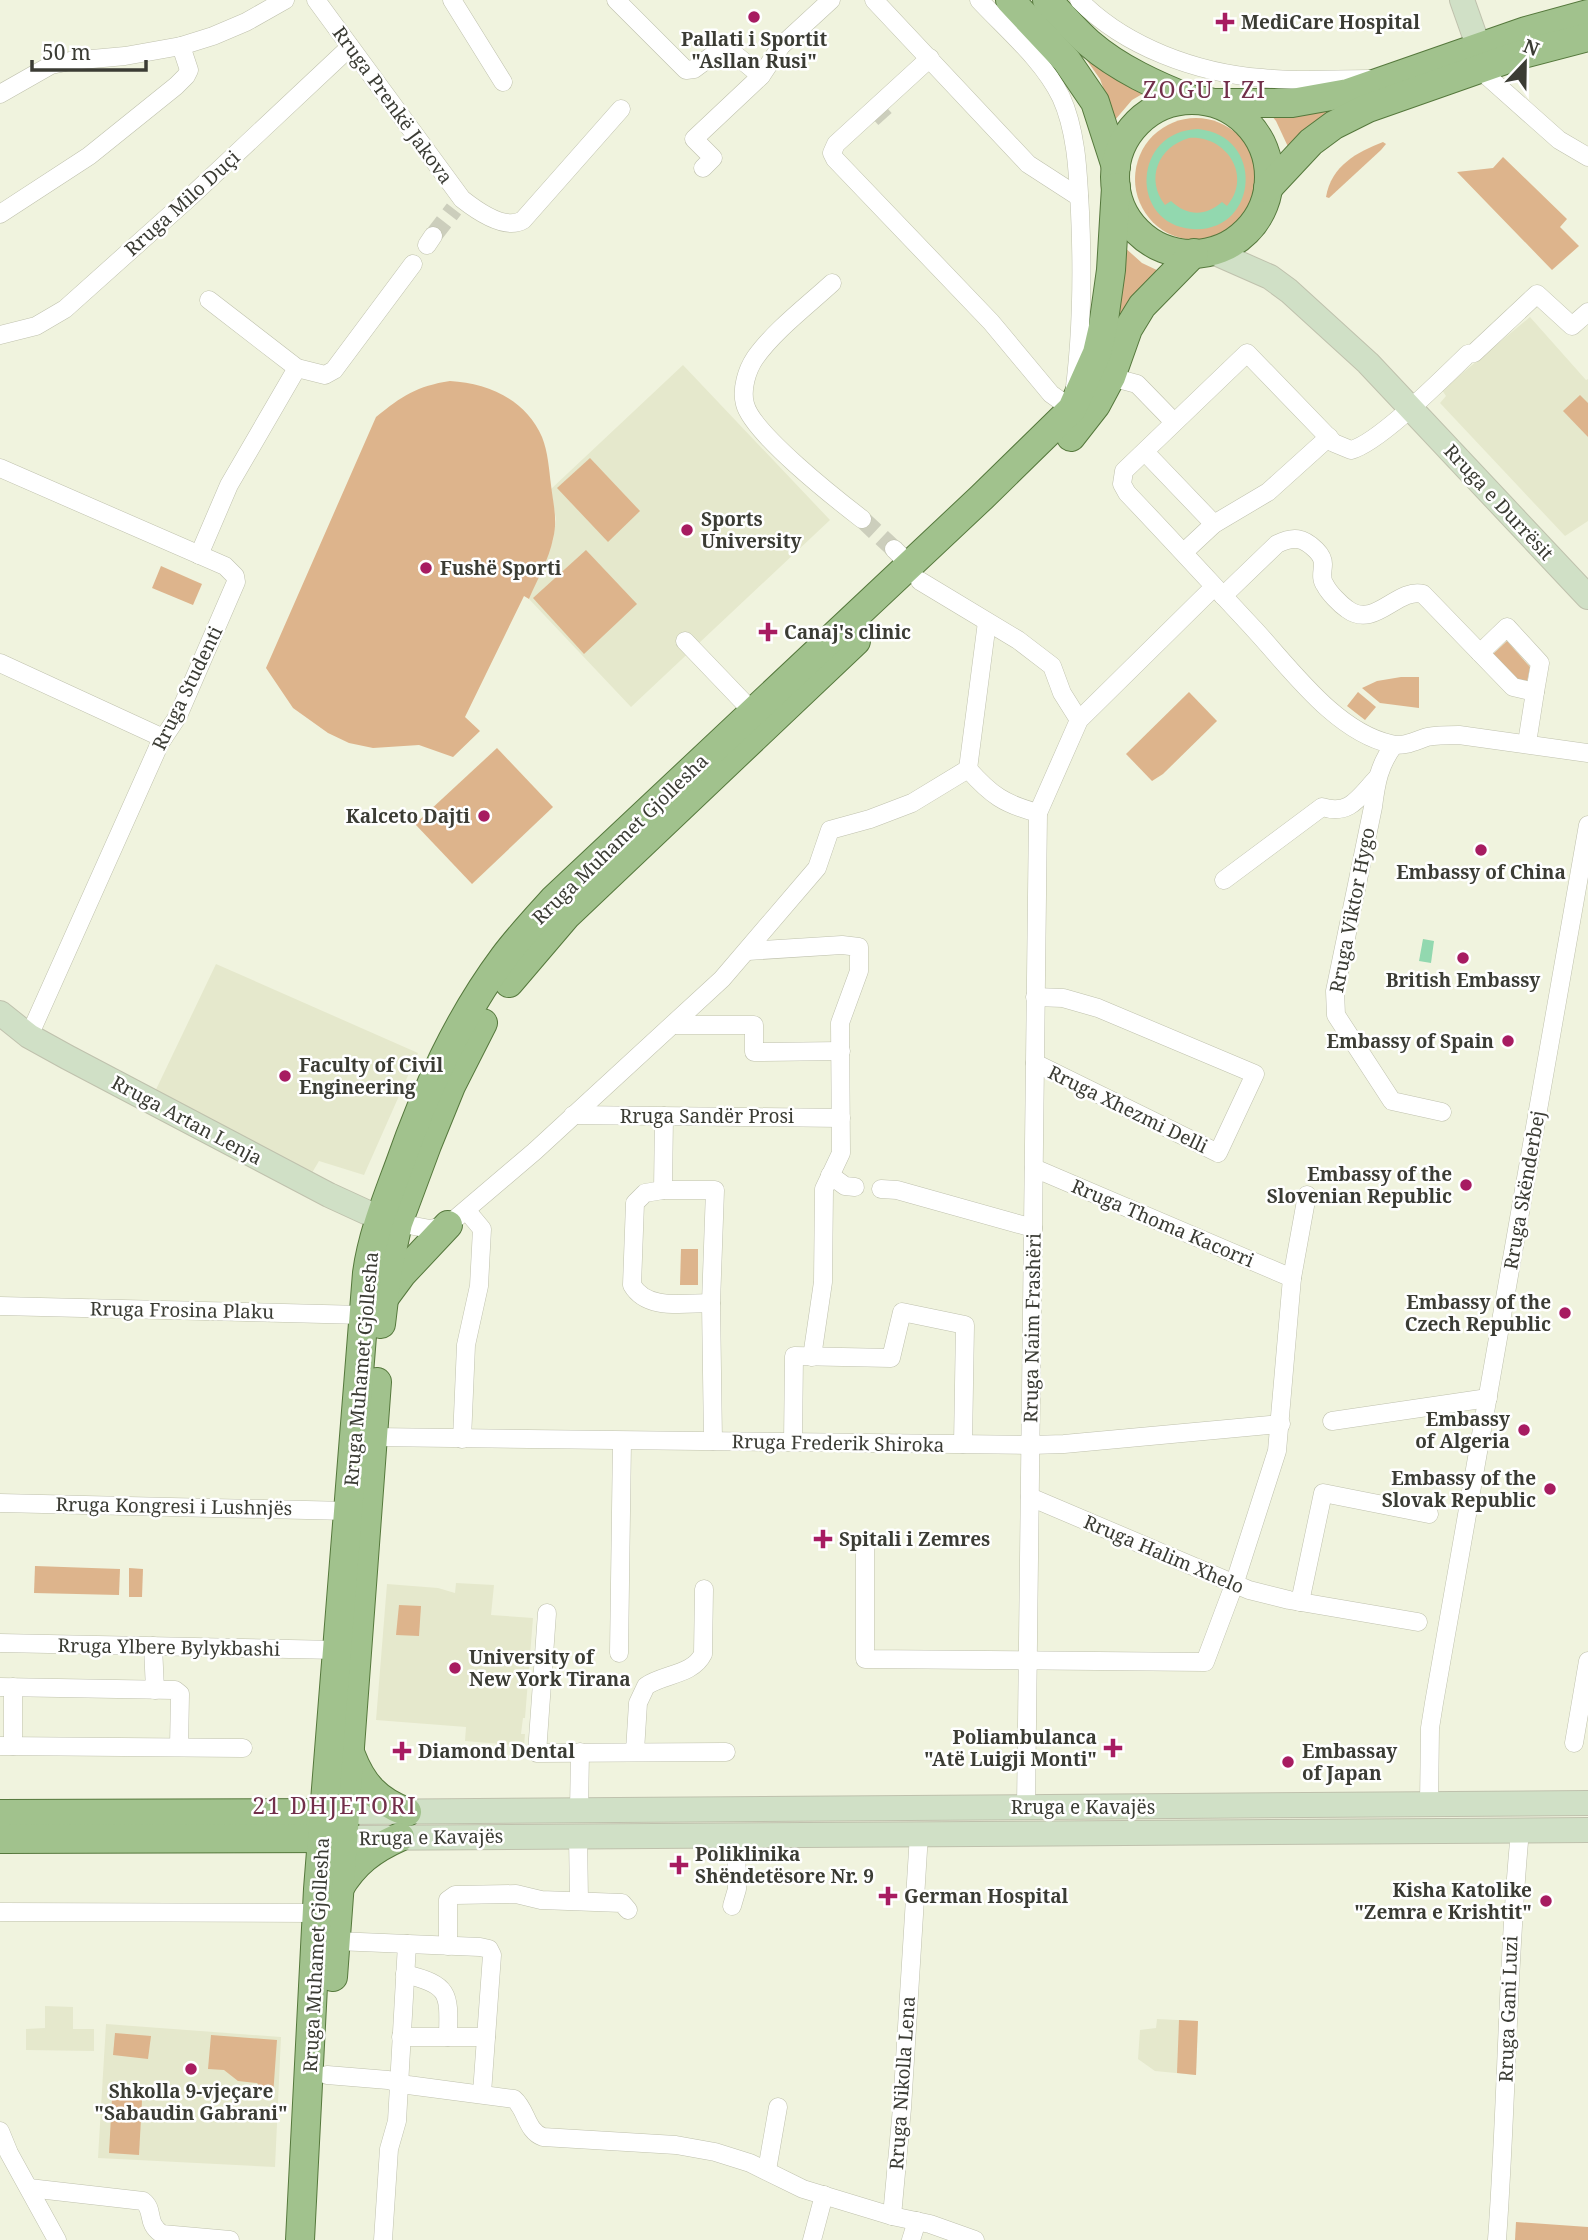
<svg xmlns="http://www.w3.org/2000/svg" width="1588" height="2240" font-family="'Noto Serif',serif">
<rect width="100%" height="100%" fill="#f0f3de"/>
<g fill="#e5e8cc">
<path d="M1530 317 1586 380 1588 379V521L1565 536 1440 403 1446 396 1442 390Z"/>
<path d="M683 365 830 520 631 707 529 599 553 540 556 520 551 489Z"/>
<path d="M216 964 418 1053 364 1175 319 1161 306 1183 151 1100Z"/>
<path d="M456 1583 494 1585 491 1615 533 1618 525 1718H523L521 1734H525L524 1746 465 1741 466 1727 376 1720 387 1584 438 1588 455 1593Z"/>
<path d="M45 2006 73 2007V2029H94V2051L26 2050V2029L45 2028Z"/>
<path d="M1157 2019 1198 2021 1196 2075 1155 2071 1138 2059 1140 2030 1156 2028Z"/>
<path d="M106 2024 281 2037 275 2167 98 2158Z"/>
</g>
<g fill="#ddb48c">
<path d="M1083 55 1144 93 1132 100 1115 120 1100 79Z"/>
<path d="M1366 101 1290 151 1276 121 1267 110Z"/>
<circle cx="1196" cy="179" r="61"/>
<path d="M1383 142 1386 144 1381 150 1329 198 1326 197C1331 166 1357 152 1383 142Z"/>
<path d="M1503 157 1567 219 1560 227 1579 246 1552 270 1457 172 1493 168Z"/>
<path d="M1123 246 1142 263 1161 272 1116 327Z"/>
<path d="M450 381C488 383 526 400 542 437 548 452 549 469 551 485 553 503 558 520 553 539 549 559 537 580 529 599L524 596 465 717 480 731 453 757 419 745 373 748 349 743 328 733 293 708 266 668 376 417C402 396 417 386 450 381Z"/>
<path d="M1580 395 1588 403V437L1563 411Z"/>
<path d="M590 458 640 511 608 542 557 488Z"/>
<path d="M586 550 637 604 584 654 533 598Z"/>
<path d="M161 566 202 584 193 605 152 588Z"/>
<path d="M1507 641 1530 667 1527 682 1517 680 1493 654Z"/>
<path d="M1401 677H1419V708L1380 703 1362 688 1377 681Z"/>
<path d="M1189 692 1217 721 1163 774 1152 781 1126 754Z"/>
<path d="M1358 692 1376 707 1365 720 1347 706Z"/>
<path d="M497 748 553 807 472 884 415 824Z"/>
<path d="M681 1249H698V1285H680Z"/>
<path d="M35 1566 120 1569 119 1595 34 1593Z"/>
<path d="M129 1568 143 1569 142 1597H129Z"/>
<path d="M399 1605 421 1606 419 1636 396 1635Z"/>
<path d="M1179 2020 1198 2021 1196 2075 1177 2073Z"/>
<path d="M115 2033 151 2036 148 2059 113 2055Z"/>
<path d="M211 2035 277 2040 273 2096H268L257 2083 238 2081 224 2070 208 2069Z"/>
<path d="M112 2098 142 2100 139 2155 109 2153Z"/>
<path d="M1516 2222 1588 2227V2240H1515Z"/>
</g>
<g fill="#92d8af" fill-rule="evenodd">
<path d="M1198 129C1267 136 1258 234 1192 229 1129 224 1132 131 1198 129ZM1189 138C1226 135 1253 176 1227 206L1222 202C1205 217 1187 216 1171 201L1165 205C1145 179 1158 147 1189 138Z"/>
<path d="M1423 939 1434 941 1431 963 1419 961Z"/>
</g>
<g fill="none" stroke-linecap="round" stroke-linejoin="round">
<g stroke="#cccebc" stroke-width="18" stroke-dasharray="18 9" stroke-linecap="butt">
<path d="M875 108 885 119"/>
<path d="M433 236 454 209"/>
<path d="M862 519 894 549"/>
</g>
<g stroke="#bfc1ad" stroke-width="19">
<g id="street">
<path d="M316 0 462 199C476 210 505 231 523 220L621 109"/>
<path d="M452 0 503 82"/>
<path d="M616 0 686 70 694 69 725 46 761 76"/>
<path d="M874 0 1028 164 1079 197"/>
<path d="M1079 0C1125 47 1197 73 1262 78 1298 82 1333 79 1369 79"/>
<path d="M930 58 836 144 832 153 835 159 991 322 1051 394 1072 409C1082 343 1083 278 1080 212 1078 175 1077 132 1061 97 1043 60 1007 30 979 0"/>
<path d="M1478 68 1559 140 1588 157"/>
<path d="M0 94 51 65 70 61 125 56 181 46 213 36 246 22 285 0"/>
<path d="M703 168 713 158 694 139 761 76 781 46 831 0"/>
<path d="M0 214 89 156 176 86 186 76 189 70 181 46"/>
<path d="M427 245 433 236"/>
<path d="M832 283C807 306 774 331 755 358 747 370 741 389 745 404 752 433 836 499 862 519"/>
<path d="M209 300 297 368 325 375 334 370 413 264"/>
<path d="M1588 312 1572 326 1537 294 1474 353 1468 354C1445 376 1379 443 1351 450L1334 443 1247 353 1124 471 1122 484 1127 493C1170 538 1212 584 1254 629 1291 669 1336 732 1391 744 1404 747 1415 741 1427 737 1437 735 1448 735 1459 735L1588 753"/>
<path d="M0 335 36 326 65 309 189 198 350 47"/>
<path d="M1111 377 1137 384 1174 422"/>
<path d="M1145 452 1214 524"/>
<path d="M0 468 225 566 235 576 236 582 178 716 160 743 29 1036"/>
<path d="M894 549 910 565"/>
<path d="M1184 552 1214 524 1268 492 1329 437"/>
<path d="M199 555 229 485 297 368"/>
<path d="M920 581 1018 640 1052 666 1062 693 1079 720"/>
<path d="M1223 596 1277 544C1293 536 1303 537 1316 550 1320 554 1323 558 1323 564 1323 571 1320 578 1325 585 1329 593 1340 604 1347 609 1375 630 1397 587 1423 594L1513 687 1535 692 1527 743"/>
<path d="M685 641 753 712"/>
<path d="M1480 653 1507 627 1540 663 1535 692"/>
<path d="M0 663 163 738"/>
<path d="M1394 745C1379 765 1376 783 1373 807L1335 991 1336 1015 1392 1101 1442 1112"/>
<path d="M968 769 987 622"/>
<path d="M968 769C991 795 1004 804 1038 813"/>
<path d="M1224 880 1322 807C1350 816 1359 797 1377 778"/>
<path d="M748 951 842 945 859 947V971L840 1023 841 1153 824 1189 823 1282 812 1357"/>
<path d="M1035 997 1063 998 1098 1008 1255 1074 1218 1153 1035 1063"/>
<path d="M673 1025H754V1052L841 1051"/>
<path d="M573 1115 841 1118"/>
<path d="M664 1116 663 1190H715L711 1303 713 1441"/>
<path d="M1034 1168 1292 1278"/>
<path d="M830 1175 845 1186 855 1187"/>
<path d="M881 1189 897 1190 1033 1228"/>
<path d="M663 1190 645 1193 635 1203 632 1285C647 1311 684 1303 711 1303"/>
<path d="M398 1223 430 1229 448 1225 535 1151 722 979 817 868 830 830 870 819 912 803 968 769"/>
<path d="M0 1306 363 1315"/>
<path d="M1332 1421 1488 1398"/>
<path d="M374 1437 1031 1445 1064 1444 1281 1424"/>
<path d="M462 1439 466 1345 479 1286 482 1229 467 1211"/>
<path d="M793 1442 794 1356 891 1358 902 1312 965 1325 963 1444"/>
<path d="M1030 1497 1249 1590 1289 1600 1418 1622"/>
<path d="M0 1503 348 1511"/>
<path d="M865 1546V1659L1205 1662 1234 1585 1277 1451 1292 1278 1307 1195"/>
<path d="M1300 1602 1323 1493 1429 1514"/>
<path d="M547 1613 537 1753 726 1752"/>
<path d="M0 1643 337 1650"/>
<path d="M153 1646 155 1690"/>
<path d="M619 1653 622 1441"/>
<path d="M0 1687 175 1690 180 1694 179 1747"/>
<path d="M13 1687V1746"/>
<path d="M1574 1743 1588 1661"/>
<path d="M0 1746 243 1748"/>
<path d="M635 1751 638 1703 646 1686C663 1674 693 1675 703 1654L704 1589"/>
<path d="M1429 1804 1430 1728 1434 1703 1588 825"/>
<path d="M1026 1807 1038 813 1079 720 1214 587"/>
<path d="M579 1811 580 1752"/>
<path d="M578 1835 579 1901"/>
<path d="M732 1906 737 1889 736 1834"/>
<path d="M0 1912 317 1913"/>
<path d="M336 1941 480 1947 489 1949 492 1955 482 2093"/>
<path d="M448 1946V1900L455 1895 516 1894 541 1900 622 1903 628 1910"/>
<path d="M405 1974C451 1985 449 1994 448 2037"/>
<path d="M401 2037H486"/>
<path d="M327 2075 388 2080 408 2085 514 2099C527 2110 526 2131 543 2137L676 2145 715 2152 750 2163 803 2189 892 2216 930 2224 975 2240"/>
<path d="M0 2131 9 2153 57 2240"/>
<path d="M767 2170 778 2107"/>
<path d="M29 2188 143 2201C155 2210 145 2223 162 2234L230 2240"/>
<path d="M892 2216 902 2108 919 1834"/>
<path d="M383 2240 389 2149 397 2121 407 1944"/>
<path d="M812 2240 824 2195"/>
<path d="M911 2240 917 2221"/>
<path d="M1497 2240C1507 2104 1507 1967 1520 1831"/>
</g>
</g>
<g stroke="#bfc1ad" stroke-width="26">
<g id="secondary">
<path d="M1462 0 1479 48"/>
<path d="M1211 251 1270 277 1289 291 1368 363 1588 597"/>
<path d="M0 1013 29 1036 67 1057 329 1195 366 1212 398 1223"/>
<path d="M346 1812 1588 1803"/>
<path d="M344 1838 1588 1830"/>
</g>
</g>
<g stroke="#55783c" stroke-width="30">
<g id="primary">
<path d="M1010 0 1067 61 1095 102 1116 167"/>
<path d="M1047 0C1061 14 1074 30 1089 43 1119 69 1157 86 1193 100"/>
<circle cx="1192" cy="177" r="77"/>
<path d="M1217 103H1292L1348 93 1526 31 1588 14"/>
<path d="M1268 188 1311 142 1334 125 1368 108 1519 55 1588 37"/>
<path d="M1071 437 1096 405 1111 377 1128 329 1142 306 1194 253"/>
<path d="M509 983 567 915 856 641"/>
<path d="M385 1297 402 1274 448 1225"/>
<path d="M381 1324 387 1274 398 1223 427 1145 451 1086 483 1023"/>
<path d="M351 1755C362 1784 377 1801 407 1812"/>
<path d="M0 1814 343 1813"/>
<path d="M0 1839 341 1838"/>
<path d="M339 1889C354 1863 373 1849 400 1837"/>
<path d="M333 1977 377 1382"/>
<path d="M300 2240 318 1889 367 1273C372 1236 386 1201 399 1166 425 1092 457 1020 504 957 519 937 536 919 553 900L982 497 1072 409 1097 353 1103 327 1111 270 1116 187"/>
</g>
</g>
<use href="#street" stroke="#fff" stroke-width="18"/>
<use href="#secondary" stroke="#d0e0c6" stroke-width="24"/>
<use href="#primary" stroke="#a1c28d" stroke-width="28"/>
</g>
<g fill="#a71c61" stroke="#fff" stroke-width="2.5">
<circle cx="754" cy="17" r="7"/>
<path d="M1221.5 11.5h7v7h7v7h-7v7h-7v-7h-7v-7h7z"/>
<circle cx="687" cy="530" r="7"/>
<circle cx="426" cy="568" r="7"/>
<path d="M764.5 621.5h7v7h7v7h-7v7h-7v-7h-7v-7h7z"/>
<circle cx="484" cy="816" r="7"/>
<circle cx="1481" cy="850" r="7"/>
<circle cx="1463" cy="958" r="7"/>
<circle cx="1508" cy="1041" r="7"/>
<circle cx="285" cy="1076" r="7"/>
<circle cx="1466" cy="1185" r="7"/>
<circle cx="1565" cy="1313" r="7"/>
<circle cx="1524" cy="1430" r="7"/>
<circle cx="1550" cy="1489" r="7"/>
<path d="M819.5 1528.5h7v7h7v7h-7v7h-7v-7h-7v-7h7z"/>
<circle cx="455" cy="1668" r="7"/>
<path d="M1109.5 1737.5h7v7h7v7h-7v7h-7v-7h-7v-7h7z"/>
<path d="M398.5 1740.5h7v7h7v7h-7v7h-7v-7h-7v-7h7z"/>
<circle cx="1288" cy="1762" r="7"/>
<path d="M675.5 1854.5h7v7h7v7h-7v7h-7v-7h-7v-7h7z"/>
<path d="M884.5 1885.5h7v7h7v7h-7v7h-7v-7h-7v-7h7z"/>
<circle cx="1546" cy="1901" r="7"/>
<circle cx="191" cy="2069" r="7"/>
</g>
<g text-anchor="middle" stroke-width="5" stroke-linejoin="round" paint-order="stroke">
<g font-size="19" font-weight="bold" fill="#3b3c34" stroke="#fff" text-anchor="start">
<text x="1241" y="29">MediCare Hospital</text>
<text x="754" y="46" text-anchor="middle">Pallati i Sportit<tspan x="754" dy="22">"Asllan Rusi"</tspan></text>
<text x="701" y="526">Sports<tspan x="701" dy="22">University</tspan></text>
<text x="440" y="575">Fushë Sporti</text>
<text x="784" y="639">Canaj's clinic</text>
<text x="470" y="823" text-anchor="end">Kalceto Dajti</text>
<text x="1481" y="879" text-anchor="middle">Embassy of China</text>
<text x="1463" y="987" text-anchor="middle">British Embassy</text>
<text x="1494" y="1048" text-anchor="end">Embassy of Spain</text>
<text x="299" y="1072">Faculty of Civil<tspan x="299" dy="22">Engineering</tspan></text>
<text x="1452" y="1181" text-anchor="end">Embassy of the<tspan x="1452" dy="22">Slovenian Republic</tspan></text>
<text x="1551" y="1309" text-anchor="end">Embassy of the<tspan x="1551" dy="22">Czech Republic</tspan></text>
<text x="1510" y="1426" text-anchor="end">Embassy<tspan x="1510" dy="22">of Algeria</tspan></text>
<text x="1536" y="1485" text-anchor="end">Embassy of the<tspan x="1536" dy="22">Slovak Republic</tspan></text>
<text x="839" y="1546">Spitali i Zemres</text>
<text x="469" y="1664">University of<tspan x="469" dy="22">New York Tirana</tspan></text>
<text x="1097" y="1744" text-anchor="end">Poliambulanca<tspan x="1097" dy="22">"Atë Luigji Monti"</tspan></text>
<text x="418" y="1758">Diamond Dental</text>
<text x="1302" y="1758">Embassay<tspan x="1302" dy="22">of Japan</tspan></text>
<text x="695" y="1861">Poliklinika<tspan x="695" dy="22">Shëndetësore Nr. 9</tspan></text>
<text x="1532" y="1897" text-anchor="end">Kisha Katolike<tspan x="1532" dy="22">"Zemra e Krishtit"</tspan></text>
<text x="904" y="1903">German Hospital</text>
<text x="191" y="2098" text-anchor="middle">Shkolla 9-vjeçare<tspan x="191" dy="22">"Sabaudin Gabrani"</tspan></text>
</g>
<g font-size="19" fill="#3b3c34" stroke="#fff">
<text transform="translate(393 105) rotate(54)" y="7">Rruga Prenkë Jakova</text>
<text transform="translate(182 203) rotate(-42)" y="7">Rruga Milo Duçi</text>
<text transform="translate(1499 502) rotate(47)" y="7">Rruga e Durrësit</text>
<text transform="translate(187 688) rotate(-64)" y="7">Rruga Studenti</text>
<text transform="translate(620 839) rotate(-44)" y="7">Rruga Muhamet Gjollesha</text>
<text transform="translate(1352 910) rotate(-79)" y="7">Rruga Viktor Hygo</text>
<text transform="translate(1128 1109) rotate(26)" y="7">Rruga Xhezmi Delli</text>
<text x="707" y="1123">Rruga Sandër Prosi</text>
<text transform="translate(187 1120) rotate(28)" y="7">Rruga Artan Lenja</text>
<text transform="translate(1524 1190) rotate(-80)" y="7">Rruga Skënderbej</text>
<text transform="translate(1163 1223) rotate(23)" y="7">Rruga Thoma Kacorri</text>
<text transform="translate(182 1310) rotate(1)" y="7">Rruga Frosina Plaku</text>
<text transform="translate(1032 1328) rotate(-89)" y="7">Rruga Naim Frashëri</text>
<text transform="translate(361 1369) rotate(-85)" y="7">Rruga Muhamet Gjollesha</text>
<text transform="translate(838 1443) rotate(1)" y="7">Rruga Frederik Shiroka</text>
<text transform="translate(174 1506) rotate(1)" y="7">Rruga Kongresi i Lushnjës</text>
<text transform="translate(1164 1554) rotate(23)" y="7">Rruga Halim Xhelo</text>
<text transform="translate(169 1647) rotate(1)" y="7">Rruga Ylbere Bylykbashi</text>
<text x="1083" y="1814">Rruga e Kavajës</text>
<text transform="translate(431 1837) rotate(-1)" y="7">Rruga e Kavajës</text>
<text transform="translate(316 1955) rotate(-87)" y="7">Rruga Muhamet Gjollesha</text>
<text transform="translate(1508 2009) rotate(-88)" y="7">Rruga Gani Luzi</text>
<text transform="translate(902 2083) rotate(-86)" y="7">Rruga Nikolla Lena</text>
</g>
<g font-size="23" letter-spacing="2" fill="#722f4a" stroke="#fff">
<text x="1205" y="98">ZOGU I ZI</text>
<text x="335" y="1814">21 DHJETORI</text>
</g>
</g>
<g transform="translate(1525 63) rotate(22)" stroke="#ffffff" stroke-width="5" paint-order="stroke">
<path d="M0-5L12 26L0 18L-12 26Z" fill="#3b3c34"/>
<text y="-10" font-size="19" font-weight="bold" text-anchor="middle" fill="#3b3c34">N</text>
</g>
<path d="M32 60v10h114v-10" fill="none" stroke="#3b3c34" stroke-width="3.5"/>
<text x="42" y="60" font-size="21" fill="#3b3c34" stroke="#ffffff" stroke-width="5" paint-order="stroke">50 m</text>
</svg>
